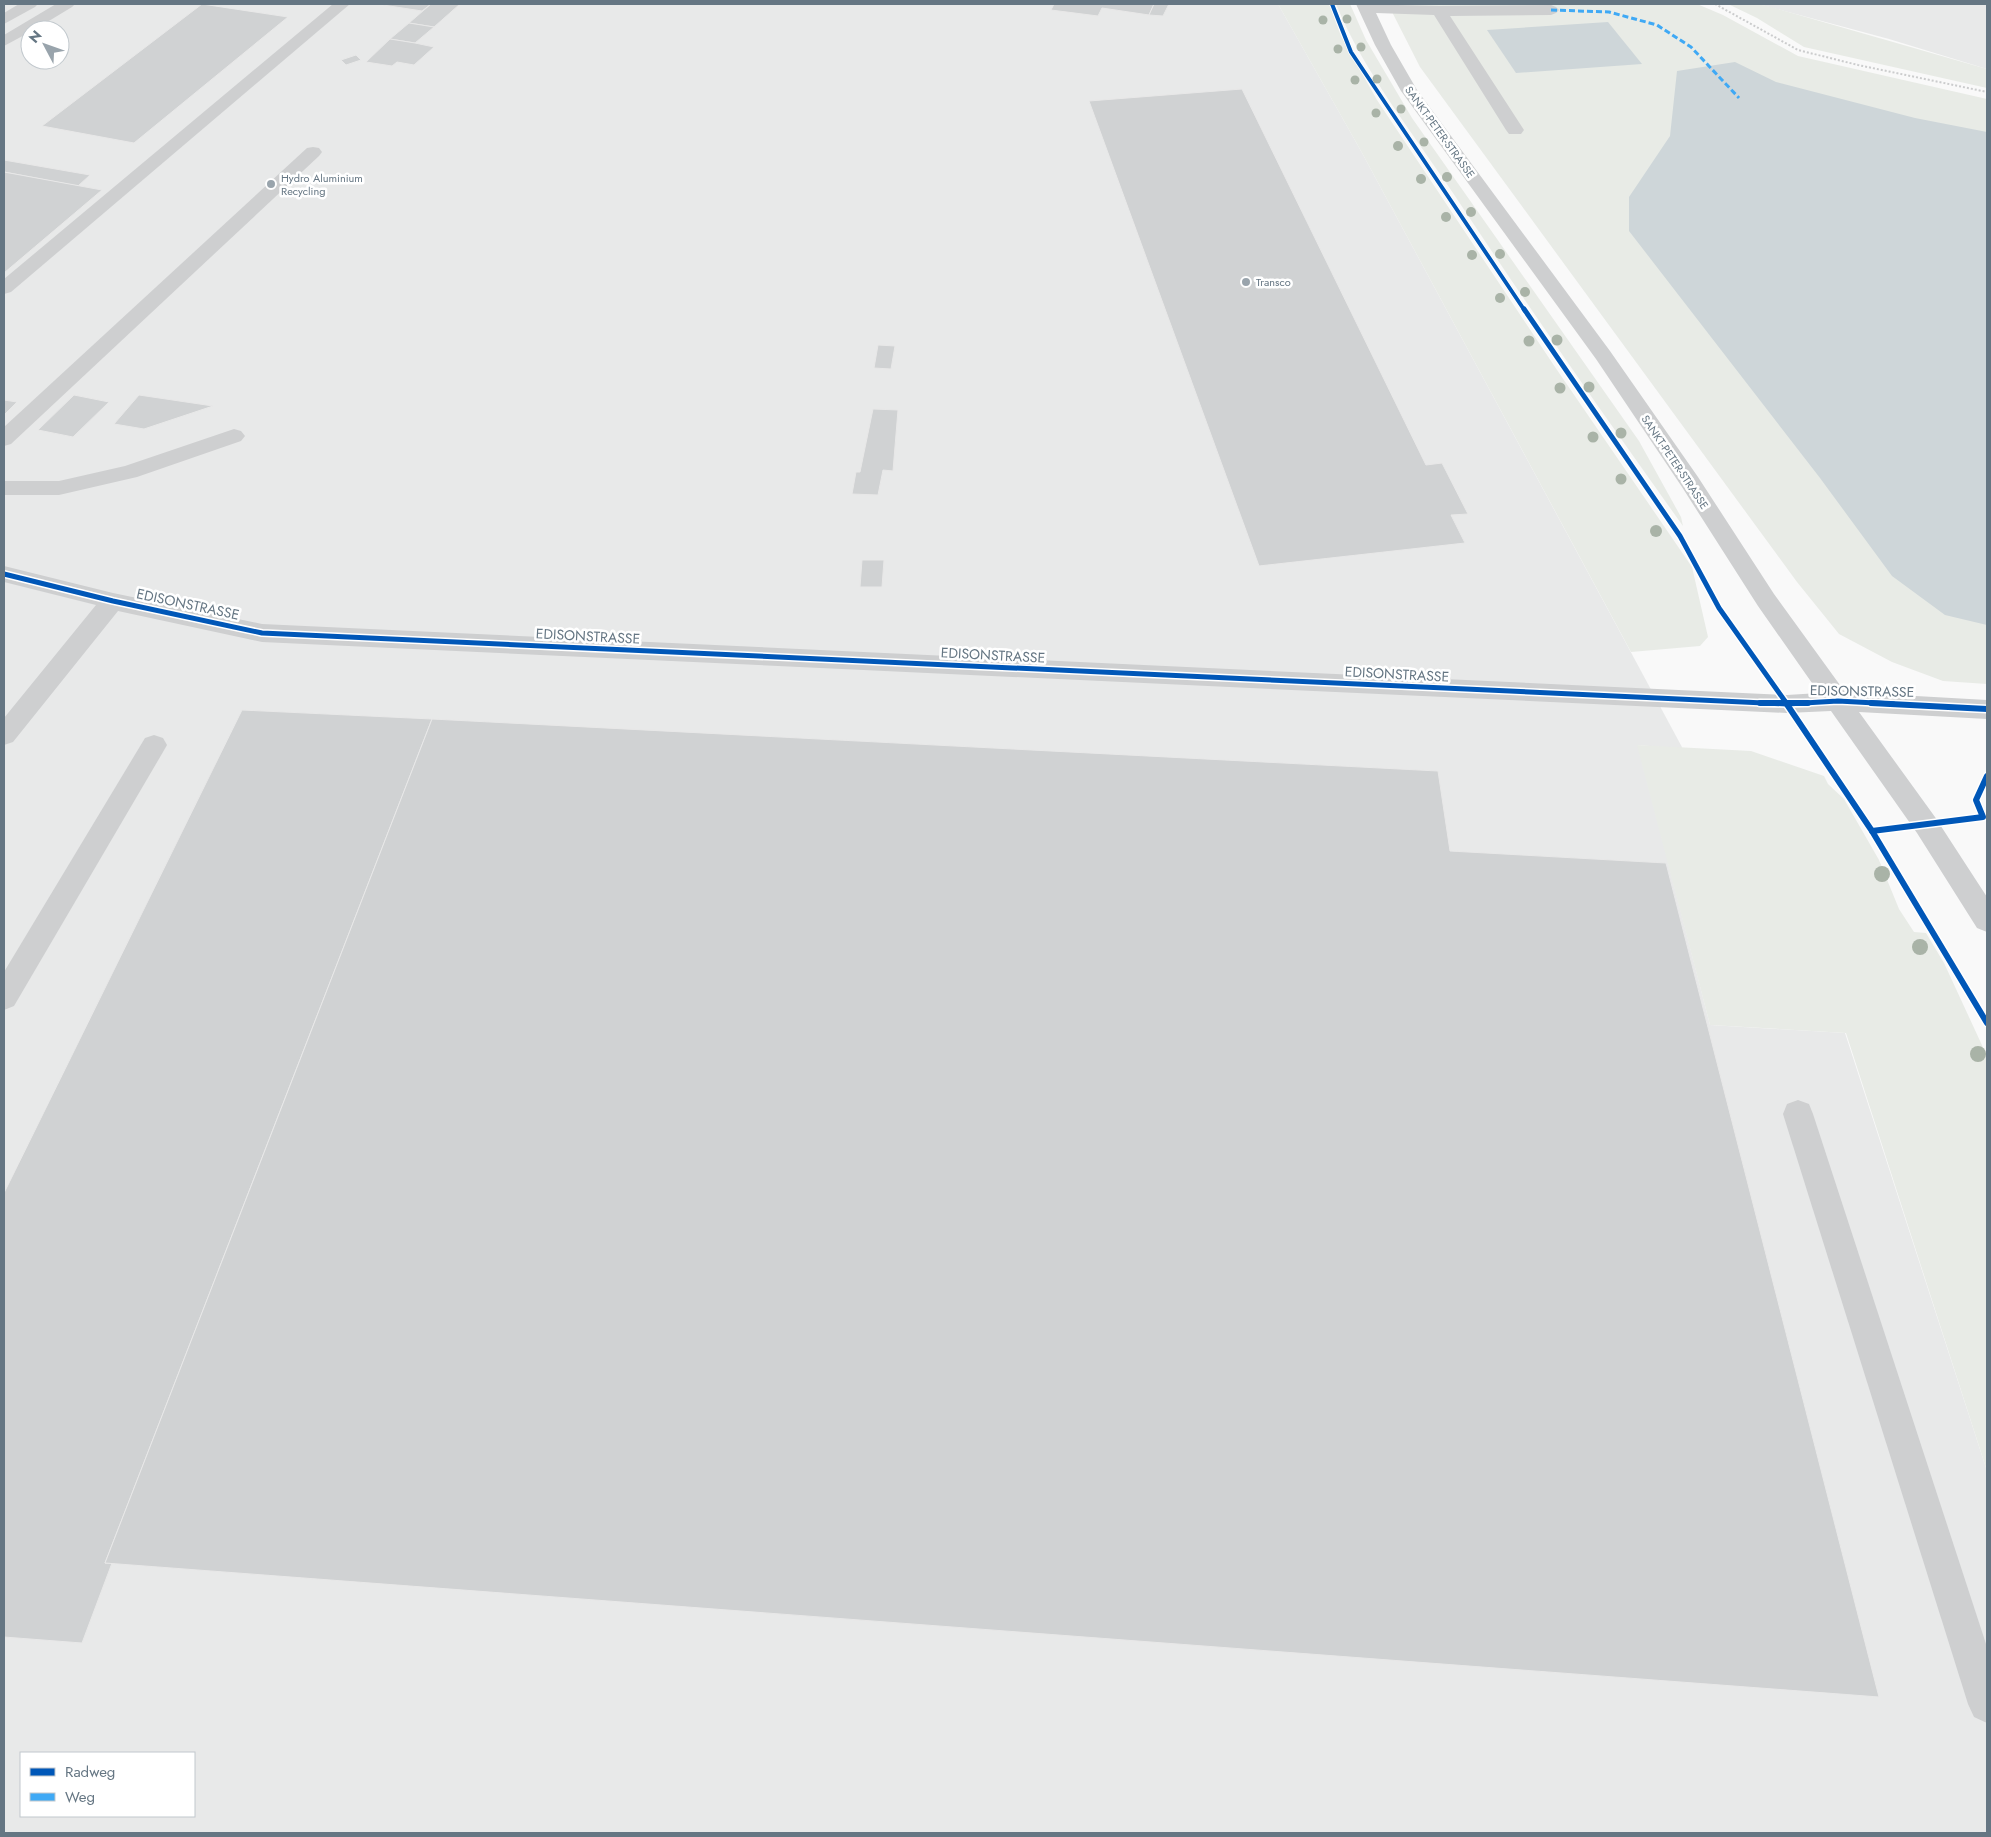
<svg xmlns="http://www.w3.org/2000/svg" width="1991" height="1837" font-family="Jost,sans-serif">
<rect width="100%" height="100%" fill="#f9f9f9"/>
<g fill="#e8e9e9" fill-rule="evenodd">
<path d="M4 4H1278L1361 151 1683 749 1638 745 1710 1025 1845 1033 1987 1471V1833H4ZM30 30H60V60H30ZM21 1753H194V1816H21Z"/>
<path d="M1758 4H1987V69L1889 39Z"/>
</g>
<g fill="#e8ebe6">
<path d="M1278 4H1329L1341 36 1377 100 1555 367 1692 567 1708 637 1700 646 1631 652 1361 151Z"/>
<path d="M1336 4H1350L1366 40 1412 118 1639 441 1681 517 1683 526C1604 416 1527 305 1453 193 1412 132 1364 72 1336 4Z"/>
<path d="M1388 4H1697L1723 15 1798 56 1987 99V684L1943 681 1892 662 1839 634 1797 582 1420 67Z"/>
<path d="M1728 4H1758L1771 7 1987 69V88L1804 47 1757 18Z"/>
<path d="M1637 745 1751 751 1824 776 1828 784 1844 799 1879 860 1899 909 1914 932 1926 933 1944 963 1987 1056V1471L1846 1033 1710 1025Z"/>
</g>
<g fill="#ced6d9">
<path d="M1608 22 1642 64 1516 73 1487 30Z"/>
<path d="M1735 62 1776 82 1915 118 1987 132V625L1945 615 1892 576 1820 478 1629 231V197L1670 136 1677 71Z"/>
</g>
<g fill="#d0d2d3" stroke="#e8e8e8">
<path d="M202 4 288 17 134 143 42 126Z"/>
<path d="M385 4H431L422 11 383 5Z"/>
<path d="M431 4H460L434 27 409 23Z"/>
<path d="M1054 4H1154L1149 15 1102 8 1098 16 1051 10Z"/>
<path d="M1154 4H1169L1163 16 1149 15Z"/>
<path d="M409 23 434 27 415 43 390 39Z"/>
<path d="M390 39 415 43 434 47 414 65 397 62 392 66 366 62Z"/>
<path d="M356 55 361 60 346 65 341 60Z"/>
<path d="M1242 89 1426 465 1442 463 1468 514 1451 515 1465 543 1259 566 1089 101Z"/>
<path d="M4 160 90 175 78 186 4 172Z"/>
<path d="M4 172 102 190 4 273Z"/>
<path d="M878 345 895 346 891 369 874 368Z"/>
<path d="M74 395 109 402 73 437 38 430Z"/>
<path d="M139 395 213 406 144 429 114 424Z"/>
<path d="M4 400 17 402 4 415Z"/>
<path d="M873 409 898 410 893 471 883 470 878 495 852 494 856 472H860Z"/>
<path d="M862 560H884L882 587H860Z"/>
<path d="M242 710 432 719 105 1563H112L82 1643 4 1637V1193Z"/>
<path d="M432 719 1438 771 1450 851 1666 863 1879 1697 105 1563Z"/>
</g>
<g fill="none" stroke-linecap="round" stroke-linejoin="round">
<path stroke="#cbcccd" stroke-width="2" stroke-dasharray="2 2" stroke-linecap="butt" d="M1715 4 1798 50 1858 65 1987 92"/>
<g fill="#cecfd0" fill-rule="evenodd">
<path d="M19 4H38L35 7 4 24V13Z"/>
<path d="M56 4H75L72 7 34 30H30V32L4 46V35Z"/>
<path d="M333 4H350L11 292 4 294V279Z"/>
<path d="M1356 4 1439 6 1551 5 1556 7 1559 10 1556 13 1551 15 1450 16 1524 130 1521 134H1509L1506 130 1434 15 1376 13 1391 45 1417 90 1610 351 1698 477 1774 594 1845 692 1987 700V719L1859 712 1935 817 1987 897V932L1977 928 1917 833 1831 711 1787 713 262 642 118 611 13 742 4 745V718L96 605 4 582V566L113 593 262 624 1787 695 1819 693 1758 606 1682 487 1596 359 1401 91 1375 45Z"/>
<path d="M313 147 319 148 322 152 319 156 11 444 4 446V427L307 148Z"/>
<path d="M234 429 241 431 245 436 241 441 137 477 59 495H4V481H59L125 466Z"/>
<path d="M154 735 163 738 167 745 163 752 14 1006 4 1010V972L145 738Z"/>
<path d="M1798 1100 1809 1104 1813 1114 1987 1647V1723L1974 1717 1968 1704 1783 1114 1787 1104Z"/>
</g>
<path stroke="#3fa9f5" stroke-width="3" stroke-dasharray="6 3" stroke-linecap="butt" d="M1551 10 1609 12 1657 25 1691 47 1739 98"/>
<g stroke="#fff" stroke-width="5.5">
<path id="cycleway-far2" d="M1332 4 1351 52 1525 311"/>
</g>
<g stroke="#fff" stroke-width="8">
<g id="cycleway-far1">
<path d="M1524 309 1680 536 1719 608 1787 704"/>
<path d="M4 574 113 601 262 633 1787 704 1838 701 1894 704"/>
</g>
</g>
<g stroke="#fff" stroke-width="9">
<g id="cycleway">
<path d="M1760 703H1808"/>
<path d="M1786 703 1872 831 1987 1023"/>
<path d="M1871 703 1987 709"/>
<path d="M1872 831 1983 817 1976 800 1987 776"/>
</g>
</g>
<use href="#cycleway-far2" stroke="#0057b8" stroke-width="4"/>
<use href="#cycleway-far1" stroke="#0057b8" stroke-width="5"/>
<use href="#cycleway" stroke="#0057b8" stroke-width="6"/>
</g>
<g fill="#a9b3a7">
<circle cx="1347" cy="19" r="4.5"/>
<circle cx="1323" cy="20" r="4.5"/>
<circle cx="1361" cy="47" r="4.5"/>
<circle cx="1338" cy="49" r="4.5"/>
<circle cx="1377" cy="79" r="4.5"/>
<circle cx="1355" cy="80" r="4.5"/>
<circle cx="1401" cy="109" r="4.5"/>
<circle cx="1376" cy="113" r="4.5"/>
<circle cx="1424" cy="142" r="4.5"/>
<circle cx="1398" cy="146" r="5"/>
<circle cx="1447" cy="177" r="5"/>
<circle cx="1421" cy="179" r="5"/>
<circle cx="1471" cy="212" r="5"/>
<circle cx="1446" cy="217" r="5"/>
<circle cx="1500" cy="254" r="5"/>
<circle cx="1472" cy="255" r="5"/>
<circle cx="1525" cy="292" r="5"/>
<circle cx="1500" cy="298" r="5"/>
<circle cx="1557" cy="340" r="5.5"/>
<circle cx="1529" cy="341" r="5.5"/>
<circle cx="1589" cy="387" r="5.5"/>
<circle cx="1560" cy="388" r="5.5"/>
<circle cx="1621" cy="433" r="5.5"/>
<circle cx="1593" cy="437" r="5.5"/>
<circle cx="1621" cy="479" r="5.5"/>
<circle cx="1656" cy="531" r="6"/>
<circle cx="1882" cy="874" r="8"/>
<circle cx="1920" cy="947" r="8"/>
<circle cx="1978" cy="1054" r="8"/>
</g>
<g fill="#99a4ac" stroke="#fff" stroke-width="2">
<circle cx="271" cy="184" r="5"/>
<circle cx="1246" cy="282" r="5"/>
</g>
<g text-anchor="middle" stroke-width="5" stroke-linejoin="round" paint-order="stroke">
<g font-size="11" fill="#657683" stroke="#fff">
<text transform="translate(1440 132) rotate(54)" y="4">SANKT-PETER-STRASSE</text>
<text transform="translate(1675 462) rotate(56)" y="4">SANKT-PETER-STRASSE</text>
</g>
<g font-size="11" fill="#657683" stroke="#fff" text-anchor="start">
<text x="281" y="182">Hydro Aluminium<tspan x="281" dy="13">Recycling</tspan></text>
<text x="1256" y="286">Transco</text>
</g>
<g font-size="14" fill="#657683" stroke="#fff">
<text transform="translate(188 604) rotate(12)" y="5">EDISONSTRASSE</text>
<text transform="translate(588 636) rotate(3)" y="5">EDISONSTRASSE</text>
<text transform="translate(993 655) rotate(3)" y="5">EDISONSTRASSE</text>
<text transform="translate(1397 674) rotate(3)" y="5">EDISONSTRASSE</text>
<text transform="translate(1862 691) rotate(1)" y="5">EDISONSTRASSE</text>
</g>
</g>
<rect width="1991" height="1837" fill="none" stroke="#657683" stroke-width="10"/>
<rect x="20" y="1752" width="175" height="65" fill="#ffffff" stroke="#c1c8cd"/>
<rect x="30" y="1768" width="25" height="8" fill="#0057b8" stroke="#c1c8cd"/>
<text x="65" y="1777" font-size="15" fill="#657683">Radweg</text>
<rect x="30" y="1793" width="25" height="8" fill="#3fa9f5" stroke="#c1c8cd"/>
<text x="65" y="1802" font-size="15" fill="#657683">Weg</text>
<g transform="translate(45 45) rotate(311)"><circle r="24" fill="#ffffff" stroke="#c1c8cd"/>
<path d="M0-4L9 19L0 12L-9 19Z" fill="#99a4ac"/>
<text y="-8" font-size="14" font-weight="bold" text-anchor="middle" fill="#657683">N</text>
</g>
</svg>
